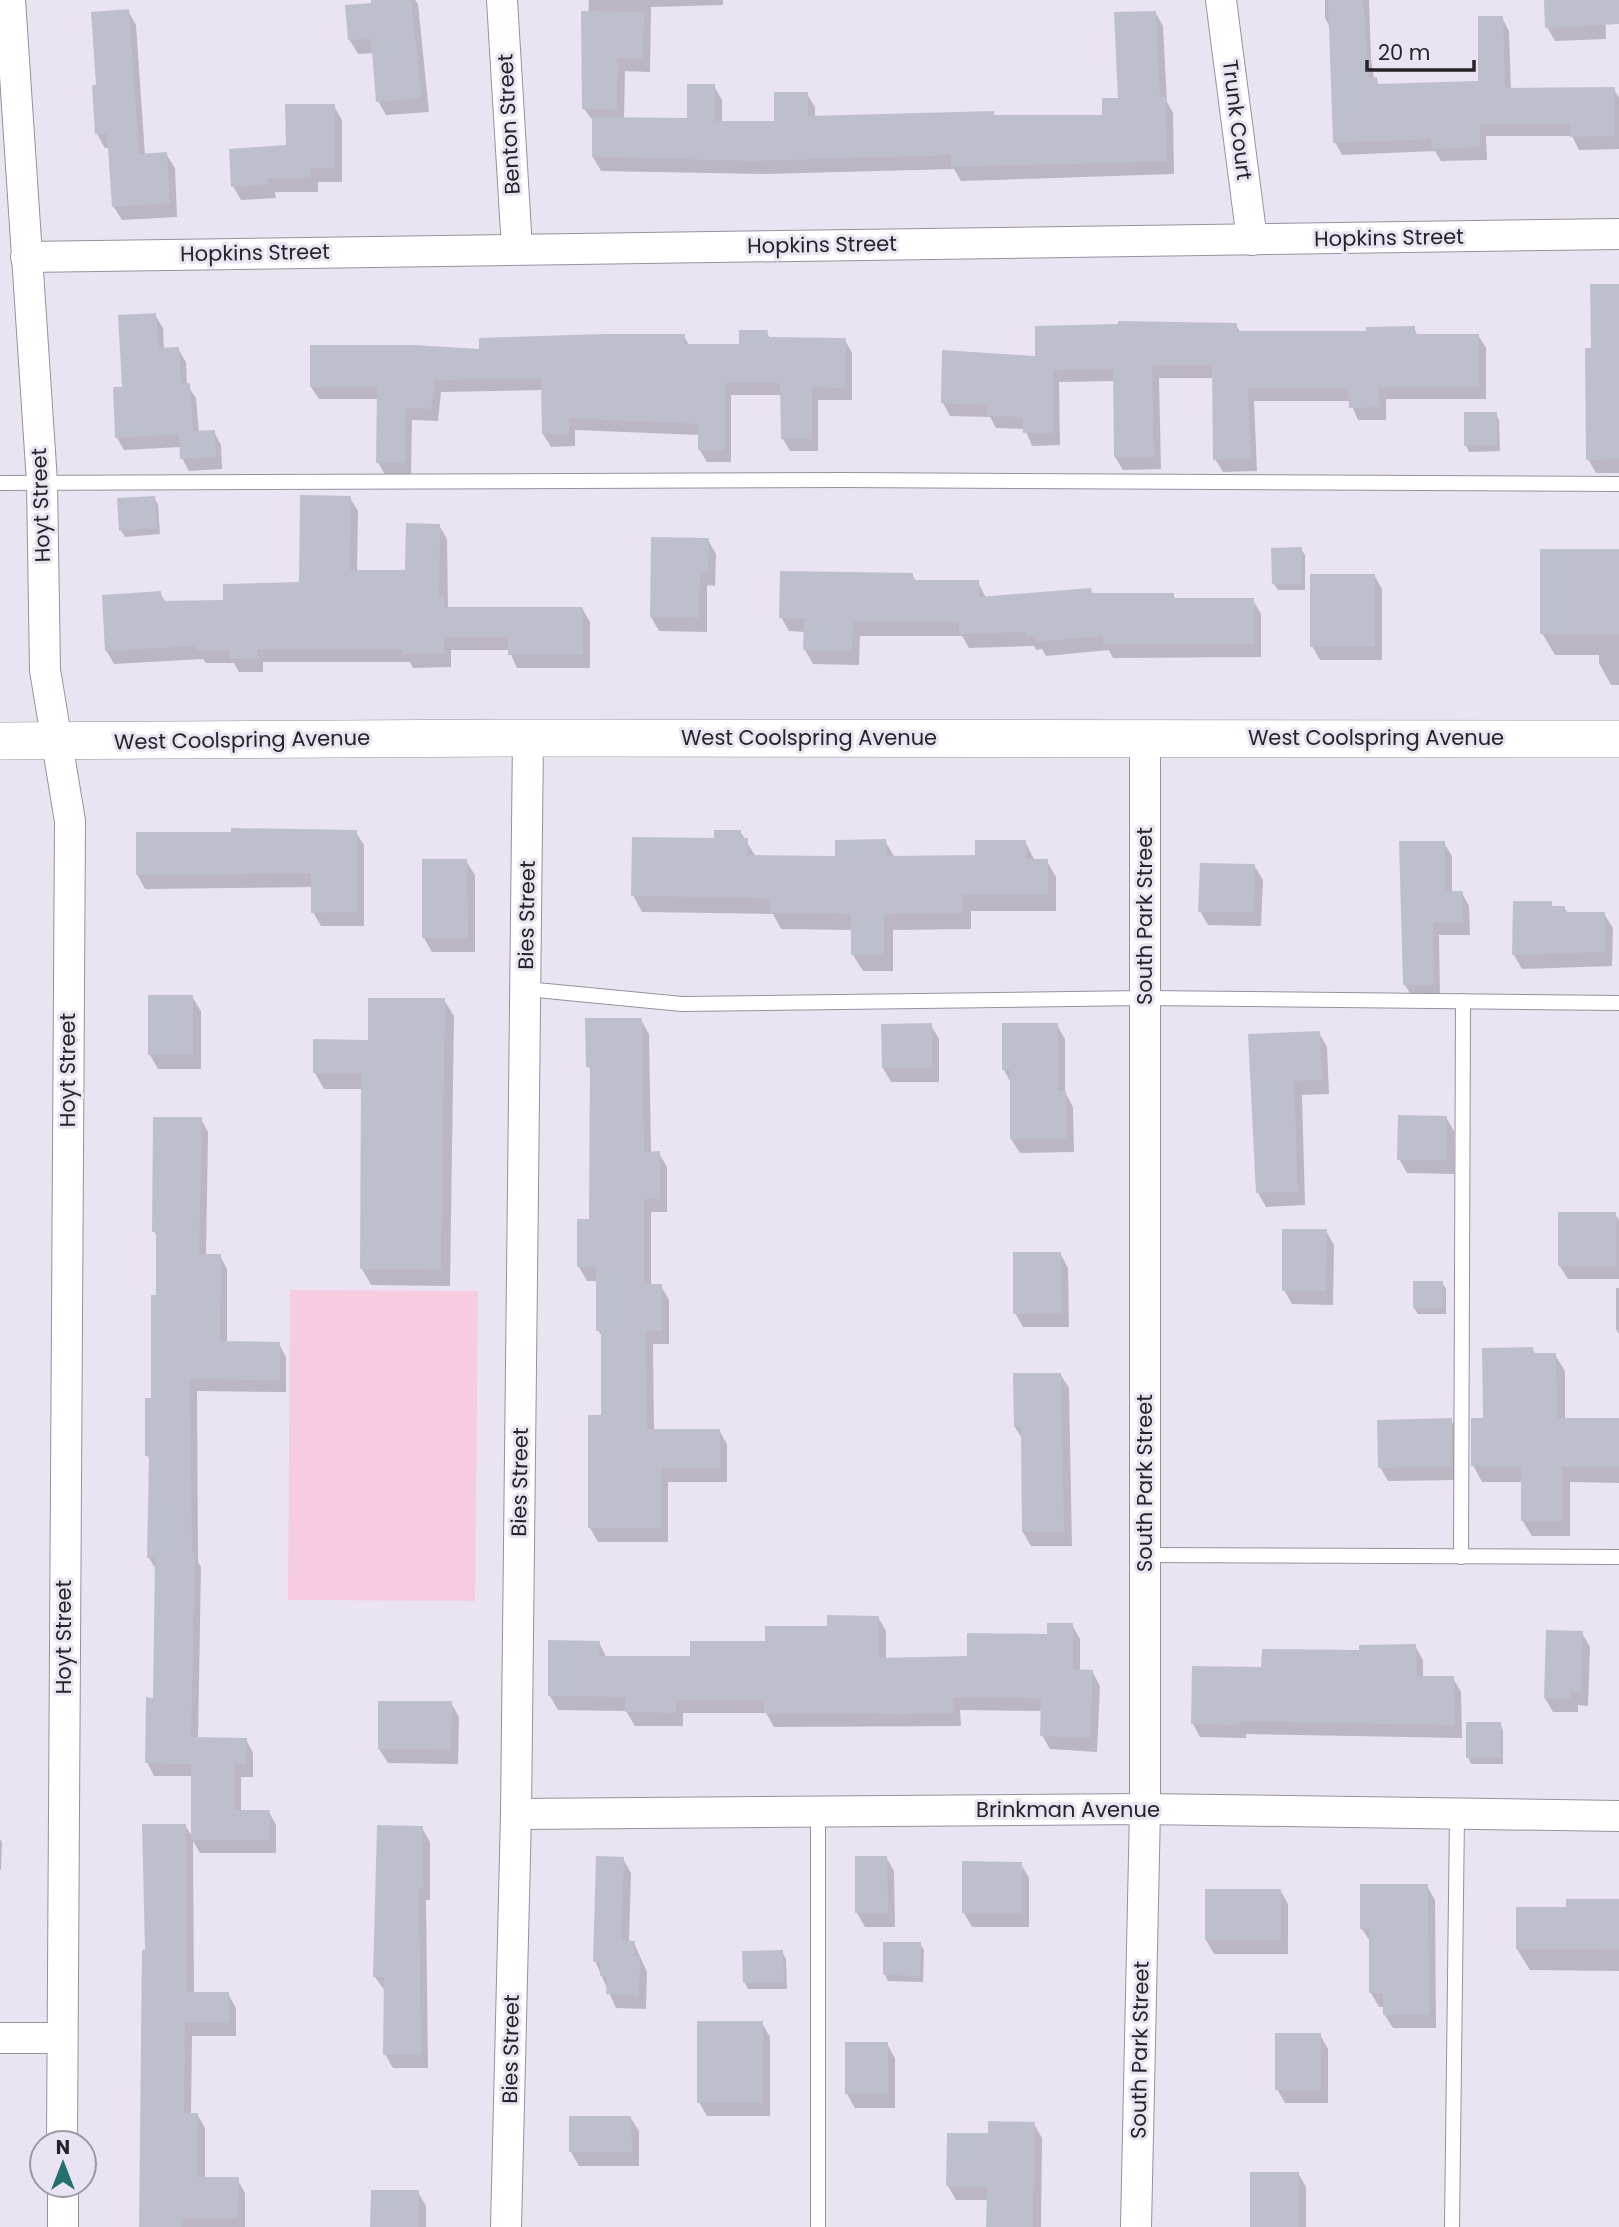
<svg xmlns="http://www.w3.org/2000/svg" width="1619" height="2227" font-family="Poppins,sans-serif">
<rect width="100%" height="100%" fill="#eae4f2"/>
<path fill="#f7cbe0" d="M290 1290 478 1291 475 1601 288 1600Z"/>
<g fill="#0003">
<path d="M373 0H415L418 4 429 112 386 115 378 101 374 53 358 54 349 39 373 5Z"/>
<path d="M589 0H723V5L651 7 650 72 625 71 624 119 688 120 714 86 722 100V123H775L807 94 815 107V118L1104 117 1120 100 1155 12 1163 26 1167 102 1173 113 1174 174 961 181 954 169 764 174 601 171 593 157 594 122 584 109Z"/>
<path d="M1325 0H1369L1371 59 1374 79 1380 86 1480 82 1502 18 1509 31 1511 90 1614 89 1619 98V149L1579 150 1572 136H1486L1487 160 1441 161 1435 151 1342 155 1335 142 1331 29 1325 18Z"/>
<path d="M1545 0H1605L1606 39 1555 41 1547 27Z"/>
<path d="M128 11 136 25 145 155 166 154 175 168 177 217 122 220 113 206 109 148H105L97 134 98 86Z"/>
<path d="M334 106 342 120V182H318V192H275L276 198 241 200 233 186 288 147Z"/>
<path d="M1619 285V473H1596L1588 459 1592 349Z"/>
<path d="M155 315 163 328 164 350 178 349 186 362 187 385 196 398 199 433 214 432 221 445 222 469 189 471 182 458 181 447 124 450 117 438 124 388Z"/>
<path d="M1236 325 1241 333H1368L1414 328 1418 336 1478 335 1486 348V399H1386V420H1358L1350 401H1254L1257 471 1223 472 1215 459 1214 378H1159L1161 469 1123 470 1115 457 1114 381 1059 382 1060 445 1032 446 1025 429 996 428 990 417 950 416 943 403 1037 358Z"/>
<path d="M766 332 771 339 845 340 852 353V400H818V451H790L783 439 782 395H731V462H707L699 449 700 435 575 430V446L551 447 543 434V390L441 392 438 421 412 420 411 475H385L378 462 379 399H319L311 387 481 351 684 336 689 345H741Z"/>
<path d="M1496 414 1499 420 1500 451 1469 452 1466 445Z"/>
<path d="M154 498 158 504 160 534 125 537 121 530Z"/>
<path d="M350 498 358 511 357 571H407L439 525 447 539 448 608H582L590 622V668H517L509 650H451V667L413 668 410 662H263V672H239L234 663H206L203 659 114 664 106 650 160 593 166 603 225 602 301 584Z"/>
<path d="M708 540 716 554 715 586 707 585V632L659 631 651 617Z"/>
<path d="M1301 549 1305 555V590H1278L1274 584Z"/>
<path d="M1619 550V685H1611L1599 663V655H1555L1542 633Z"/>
<path d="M912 575 917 582H978L986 598 1090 589 1093 594H1173L1176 600H1253L1261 614V657L1113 658 1109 650 1046 656 1042 649 1036 650 1034 646 969 648 962 636H860L859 665 813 664 805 650V632L789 631 781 617Z"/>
<path d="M1374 575 1382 589V660H1320L1312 646Z"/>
<path d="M355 831 364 845V926H321L313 912V887L145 889 137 874Z"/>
<path d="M740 831 756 857 837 858 885 841 895 858 977 857 1025 841 1035 861H1047L1056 877V911H971V929L893 930V971H863L853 955V930L781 929 773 914 642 912 633 895 716 840Z"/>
<path d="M1444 843 1452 856V893H1462L1469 906 1470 935H1439L1440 998H1413L1405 985Z"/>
<path d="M466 861 475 875V952H432L424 938Z"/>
<path d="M1254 865 1263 880 1261 926 1208 925 1200 911Z"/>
<path d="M1551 903 1553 907H1564L1568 914H1604L1613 928 1612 966 1522 969 1514 955Z"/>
<path d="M192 997 201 1011V1069H158L150 1055Z"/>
<path d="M444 1000 454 1016 450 1286 371 1285 362 1269 363 1089H324L315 1073Z"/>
<path d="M641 1020 649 1034 651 1153H659L667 1167V1212H651V1286H661L669 1300V1344H653L654 1430H719L727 1444V1482H668V1542H598L590 1528 603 1417V1339L598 1330V1281H587L579 1267 591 1220 592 1073 588 1066Z"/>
<path d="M931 1025 939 1039V1082H891L883 1068Z"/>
<path d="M1057 1025 1065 1039V1092L1073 1107 1074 1152 1020 1153 1011 1139V1083L1004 1070Z"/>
<path d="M1319 1033 1327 1047 1329 1094 1302 1095 1305 1205 1266 1207 1258 1193 1255 1104Z"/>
<path d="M1446 1117 1454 1131V1174L1407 1173 1399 1159Z"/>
<path d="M201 1119 208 1132 206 1256H220L227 1269V1343L279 1344 286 1357V1392L197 1391 198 1562 201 1567 198 1739H246L253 1753V1777H241V1811L269 1812 276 1825V1853H200L193 1841 194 1993 228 1994 236 2008V2036H192L191 2114H197L205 2128V2179H237L245 2193V2227H141L147 1952 185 1825 193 1838V1776H154L147 1762 155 1699 157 1571 149 1558 151 1462 147 1455 153 1400 158 1297V1239L154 1231Z"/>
<path d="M1615 1214 1619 1220V1279H1568L1559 1265Z"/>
<path d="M1326 1231 1334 1245 1333 1305 1292 1304 1284 1290Z"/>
<path d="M1060 1253 1068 1268 1069 1327H1023L1015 1313Z"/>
<path d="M1442 1282 1446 1289V1314H1418L1414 1308Z"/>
<path d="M1616 1288H1619V1334L1616 1329Z"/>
<path d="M1532 1349 1536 1355H1555L1565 1371V1420L1619 1421V1483L1570 1482V1536H1532L1522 1520V1482H1482L1473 1465 1484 1420Z"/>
<path d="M1060 1374 1069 1388 1072 1546H1031L1023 1532V1440L1015 1427Z"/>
<path d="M1451 1420 1459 1434V1480L1388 1481 1380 1467Z"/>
<path d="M878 1617 886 1631V1659L968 1658 1048 1636 1072 1625 1080 1639V1671H1092L1100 1686 1097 1752 1050 1749 1042 1735 1043 1711 960 1710 961 1726 774 1727 766 1713H683V1726H635L626 1711 558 1710 550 1696 599 1643 607 1658H692Z"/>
<path d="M1582 1633 1590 1647 1588 1706 1578 1705V1712H1553L1545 1698Z"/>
<path d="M1415 1646 1423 1660V1678H1453L1461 1692 1462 1738 1246 1734V1738L1200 1737 1193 1724 1263 1669 1361 1652Z"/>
<path d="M451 1703 459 1717 458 1764 388 1763 379 1749Z"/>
<path d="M1500 1724 1503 1730V1764H1471L1468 1757Z"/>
<path d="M422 1828 430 1842V1900H426L428 2068H393L385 2054V1991L375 1977Z"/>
<path d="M0 1839 2 1842 1 1870H0Z"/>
<path d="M886 1857 894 1871 895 1927H865L857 1913Z"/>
<path d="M623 1859 631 1873 629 1942 634 1943 647 1972 646 2009 616 2008 595 1961Z"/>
<path d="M1021 1864 1029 1878V1927H972L964 1913Z"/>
<path d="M1427 1886 1435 1900 1436 2028H1393L1384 2014V2007H1379L1371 1993V1942L1361 1928Z"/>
<path d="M1280 1890 1288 1904V1954H1214L1206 1940Z"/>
<path d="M1619 1901V1971L1530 1970 1517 1949 1567 1909Z"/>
<path d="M920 1944 924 1950 923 1982 888 1981 885 1975Z"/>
<path d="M782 1952 786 1959 787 1989H748L745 1983Z"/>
<path d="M762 2023 770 2037V2116H707L699 2102Z"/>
<path d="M1320 2035 1328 2049V2103H1285L1277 2089Z"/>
<path d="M887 2044 895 2058V2108H855L847 2094Z"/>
<path d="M630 2117 639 2131V2166H579L571 2152Z"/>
<path d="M1034 2124 1042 2138 1041 2227H989V2200H956L948 2186 990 2135Z"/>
<path d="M1298 2173 1306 2187V2227H1252Z"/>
<path d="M418 2192 426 2206V2227H372Z"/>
</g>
<g fill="#bebfcd">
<path d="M371 0H411L422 98 376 102 371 39 348 40 345 5 371 3Z"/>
<path d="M1328 0H1363L1369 78 1377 77 1378 84 1478 81V16H1503L1505 88 1615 87V136L1570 137V124H1480V147L1432 149 1431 139 1333 143Z"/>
<path d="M1544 0H1619V24L1545 28Z"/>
<path d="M129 9 139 154 167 152 170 203 112 207 107 134H95L92 85H96L91 12Z"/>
<path d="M581 11 644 12 643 58H618L617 110 582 109Z"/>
<path d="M1156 11 1160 97H1166L1167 161 951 167V155L755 161 592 157V117L687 118V84H715V121H774V92H808V116L994 111V115H1102V98H1118L1114 12Z"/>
<path d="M285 104H335V168H311V178H268L269 184 231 187 229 149 286 145Z"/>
<path d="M1590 284H1619V459L1586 460 1585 348H1591Z"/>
<path d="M156 313 159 348 179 347 181 384 190 383 193 431 215 430 216 457 180 459 179 434 115 438 113 387H122L118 315Z"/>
<path d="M1118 321 1237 323V331H1366V327L1415 326V334H1479V387H1379L1380 407 1349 408 1348 388H1248L1251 458 1213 460 1212 365 1152 366 1154 457H1114L1113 369 1053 370V433H1023V417L987 416V405L941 403 942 350 1035 356V326L1118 324Z"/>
<path d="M739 330H768L767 337 846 338 845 388 812 387V439H781L780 383H725V450H698V424L569 418V434H542L541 378 435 380 431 409 406 408 405 463H376L377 387H310V345H414L479 349V338L605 334H685V344H739Z"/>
<path d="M1464 412H1497V445L1464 446Z"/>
<path d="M300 495 351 496 350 570H405L406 523 440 524 439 597H444V607H583V655H508V637H444V654H403V649H257V659H230L229 650H196V646L105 651 102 595 161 591 162 601 223 600V584L299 582Z"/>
<path d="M155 496 157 528 119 531 117 498Z"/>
<path d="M651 537 709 538 708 572H700L699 618 650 617Z"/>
<path d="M1302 547V584H1272L1271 548Z"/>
<rect x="1540" y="549" width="79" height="85"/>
<path d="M780 571 913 573V580H979V597L1091 588 1092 593H1174V598H1254V644H1103V636L1036 642 1035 635 1026 636V632L959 634V622H853L852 651 803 650 804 618H779Z"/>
<rect x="1310" y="574" width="65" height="73"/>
<path d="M231 828 357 830V912L311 913V873L136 875V832H231Z"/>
<path d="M714 830H741V838H748L747 855 835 856V840L886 839 887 856 975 855V840H1026V859H1048V895H962V913L884 914V955H851V914L770 913V898L631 896 632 837 714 838Z"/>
<path d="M1399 841H1445V891H1463V923H1433L1434 985H1403Z"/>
<path d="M422 859H467L468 938H422Z"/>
<path d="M1200 863 1255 864 1254 912H1198Z"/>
<path d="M1513 901H1552V906H1565V912H1605V952L1512 955Z"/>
<rect x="148" y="995" width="45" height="60"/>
<path d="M368 998H445L441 1270 360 1269 361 1073H313V1039L368 1040Z"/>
<path d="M585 1018H642L644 1152 660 1151V1199H644V1284H662V1331H646L647 1429H720V1468H661V1528H588V1415H601V1331H596V1267H577V1219H589L590 1067H586Z"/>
<path d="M932 1023V1068H882L881 1024Z"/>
<path d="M1002 1023H1058V1091H1066L1067 1139H1010V1070H1002Z"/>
<path d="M1320 1031 1322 1080 1294 1081 1298 1192 1256 1193 1248 1034Z"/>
<path d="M1398 1115 1447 1116V1160H1397Z"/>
<path d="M153 1117H202L199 1254H221L220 1341 280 1342V1380L190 1379 192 1552H195L191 1737 247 1738 246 1764H235L234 1810H270L269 1840H191V1764L145 1763 146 1697 153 1698 155 1558H147L149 1456H145V1398H151V1295H156V1232H152Z"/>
<rect x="1558" y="1212" width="58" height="54"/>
<path d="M1282 1229H1327L1326 1291H1282Z"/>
<path d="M1013 1252H1061L1062 1313 1013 1314Z"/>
<rect x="1413" y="1281" width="30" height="27"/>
<path d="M1533 1347 1534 1353H1556L1557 1418H1619V1467H1562V1521H1521V1467L1471 1466V1418H1483L1482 1348Z"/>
<path d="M1013 1373H1061L1064 1532H1022L1021 1427H1014Z"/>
<path d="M1452 1418V1466L1378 1468 1377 1420Z"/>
<path d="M827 1615 879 1616V1658L967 1656V1633L1047 1634V1623H1073V1669L1093 1670 1090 1738 1040 1736 1041 1698 953 1697 954 1713 902 1714 764 1713V1700H676V1713L625 1712V1697L548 1696V1640L600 1641 599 1656H690V1641H765V1626H827Z"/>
<path d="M1546 1630 1583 1631 1581 1692H1571V1699L1544 1698Z"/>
<path d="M1416 1644 1417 1676H1454L1455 1725 1240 1721 1239 1725 1191 1724 1192 1666 1261 1667 1262 1649 1359 1650V1645Z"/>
<path d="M378 1701H452L451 1750 378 1749Z"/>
<rect x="1466" y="1722" width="35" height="36"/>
<path d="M142 1824H186L187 1992H229V2023H185L184 2113H198L197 2177H239L238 2218H182V2227H139L142 1950H145Z"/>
<path d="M377 1825 423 1826V1887H419L421 2055H383L384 1977H373Z"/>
<path d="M596 1856 624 1857 621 1940 635 1941 634 1956H640L639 1996 606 1994 607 1976H600V1962H593Z"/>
<path d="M855 1856H887L888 1913H855Z"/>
<path d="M962 1861 1022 1862V1913H962Z"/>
<path d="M1360 1884H1428L1429 2015H1383V1993H1369V1929H1360Z"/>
<rect x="1205" y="1889" width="76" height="51"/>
<path d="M1566 1899H1619V1950L1516 1949V1907H1566Z"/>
<path d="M883 1942H921L920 1976 883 1975Z"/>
<path d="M783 1950 784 1983H743L742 1951Z"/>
<rect x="697" y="2021" width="66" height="82"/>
<rect x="1275" y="2033" width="46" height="57"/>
<rect x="845" y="2042" width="43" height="52"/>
<path d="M569 2116H631L632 2152H569Z"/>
<path d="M988 2121 1035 2122 1033 2227H986L987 2187 946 2186 947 2133H988Z"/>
<rect x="1250" y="2172" width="49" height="55"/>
<path d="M371 2190H419L418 2227H370Z"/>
</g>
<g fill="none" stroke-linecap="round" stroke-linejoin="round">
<g stroke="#97919e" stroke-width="16">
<g id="service">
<path d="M0 483 843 480 1619 484"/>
<path d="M526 989 682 1004 1145 998 1619 1003"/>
<path d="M1145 1555 1619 1557"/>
<path d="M1461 1557 1463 1001"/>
<path d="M818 2227V1811"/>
<path d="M1452 2227 1457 1814"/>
</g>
</g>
<g stroke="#97919e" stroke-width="32">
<g id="minor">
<path d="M10 0 42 482 45 670 70 821 62 2143"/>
<path d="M502 0 517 249"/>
<path d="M1221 0 1252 240"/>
<path d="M26 257 1619 234"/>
<path d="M516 1814 1145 1809 1619 1816"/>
<path d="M0 2038H61"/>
<path d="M63 2185V2227"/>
<path d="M506 2227 516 1814 528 738"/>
<path d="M1136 2227 1145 1809V738"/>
</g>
</g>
<g stroke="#97919e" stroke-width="38">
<path id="tertiary" d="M0 741 528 738 1619 739"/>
</g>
<use href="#service" stroke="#fff" stroke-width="14"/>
<use href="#minor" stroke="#fff" stroke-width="30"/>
<use href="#tertiary" stroke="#fff" stroke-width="37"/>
</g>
<g text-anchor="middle" stroke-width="6" stroke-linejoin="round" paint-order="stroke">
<g font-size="21" fill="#262429" stroke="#eae4f2">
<text transform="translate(1237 120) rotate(83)" y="7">Trunk Court</text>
<text transform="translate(509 124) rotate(-93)" y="7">Benton Street</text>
<text transform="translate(1389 238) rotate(-1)" y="7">Hopkins Street</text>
<text transform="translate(822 245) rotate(-1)" y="7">Hopkins Street</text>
<text transform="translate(255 253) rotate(-1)" y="7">Hopkins Street</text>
<text transform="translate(41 505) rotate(-92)" y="7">Hoyt Street</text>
<text x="809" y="745">West Coolspring Avenue</text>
<text x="1376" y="745">West Coolspring Avenue</text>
<text transform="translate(242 740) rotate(-1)" y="7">West Coolspring Avenue</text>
<text transform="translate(527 915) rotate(-89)" y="7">Bies Street</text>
<text transform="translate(1145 916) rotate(-90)" y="7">South Park Street</text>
<text transform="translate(68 1070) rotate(-90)" y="7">Hoyt Street</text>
<text transform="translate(520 1482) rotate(-89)" y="7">Bies Street</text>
<text transform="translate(1145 1483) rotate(-90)" y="7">South Park Street</text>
<text transform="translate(64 1637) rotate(-90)" y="7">Hoyt Street</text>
<text x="1068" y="1817">Brinkman Avenue</text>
<text transform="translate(511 2049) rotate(-89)" y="7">Bies Street</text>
<text transform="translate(1140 2050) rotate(-89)" y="7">South Park Street</text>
</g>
</g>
<g transform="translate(63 2164)"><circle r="33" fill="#eae4f2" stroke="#9c97a2" stroke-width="2"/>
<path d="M0-5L12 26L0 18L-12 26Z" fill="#246f70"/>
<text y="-10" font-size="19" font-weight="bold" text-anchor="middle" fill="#262429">N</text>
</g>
<path d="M1367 60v10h107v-10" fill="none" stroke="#262429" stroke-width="3.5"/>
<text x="1378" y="60" font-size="21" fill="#262429" stroke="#eae4f2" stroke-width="5" paint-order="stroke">20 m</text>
</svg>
